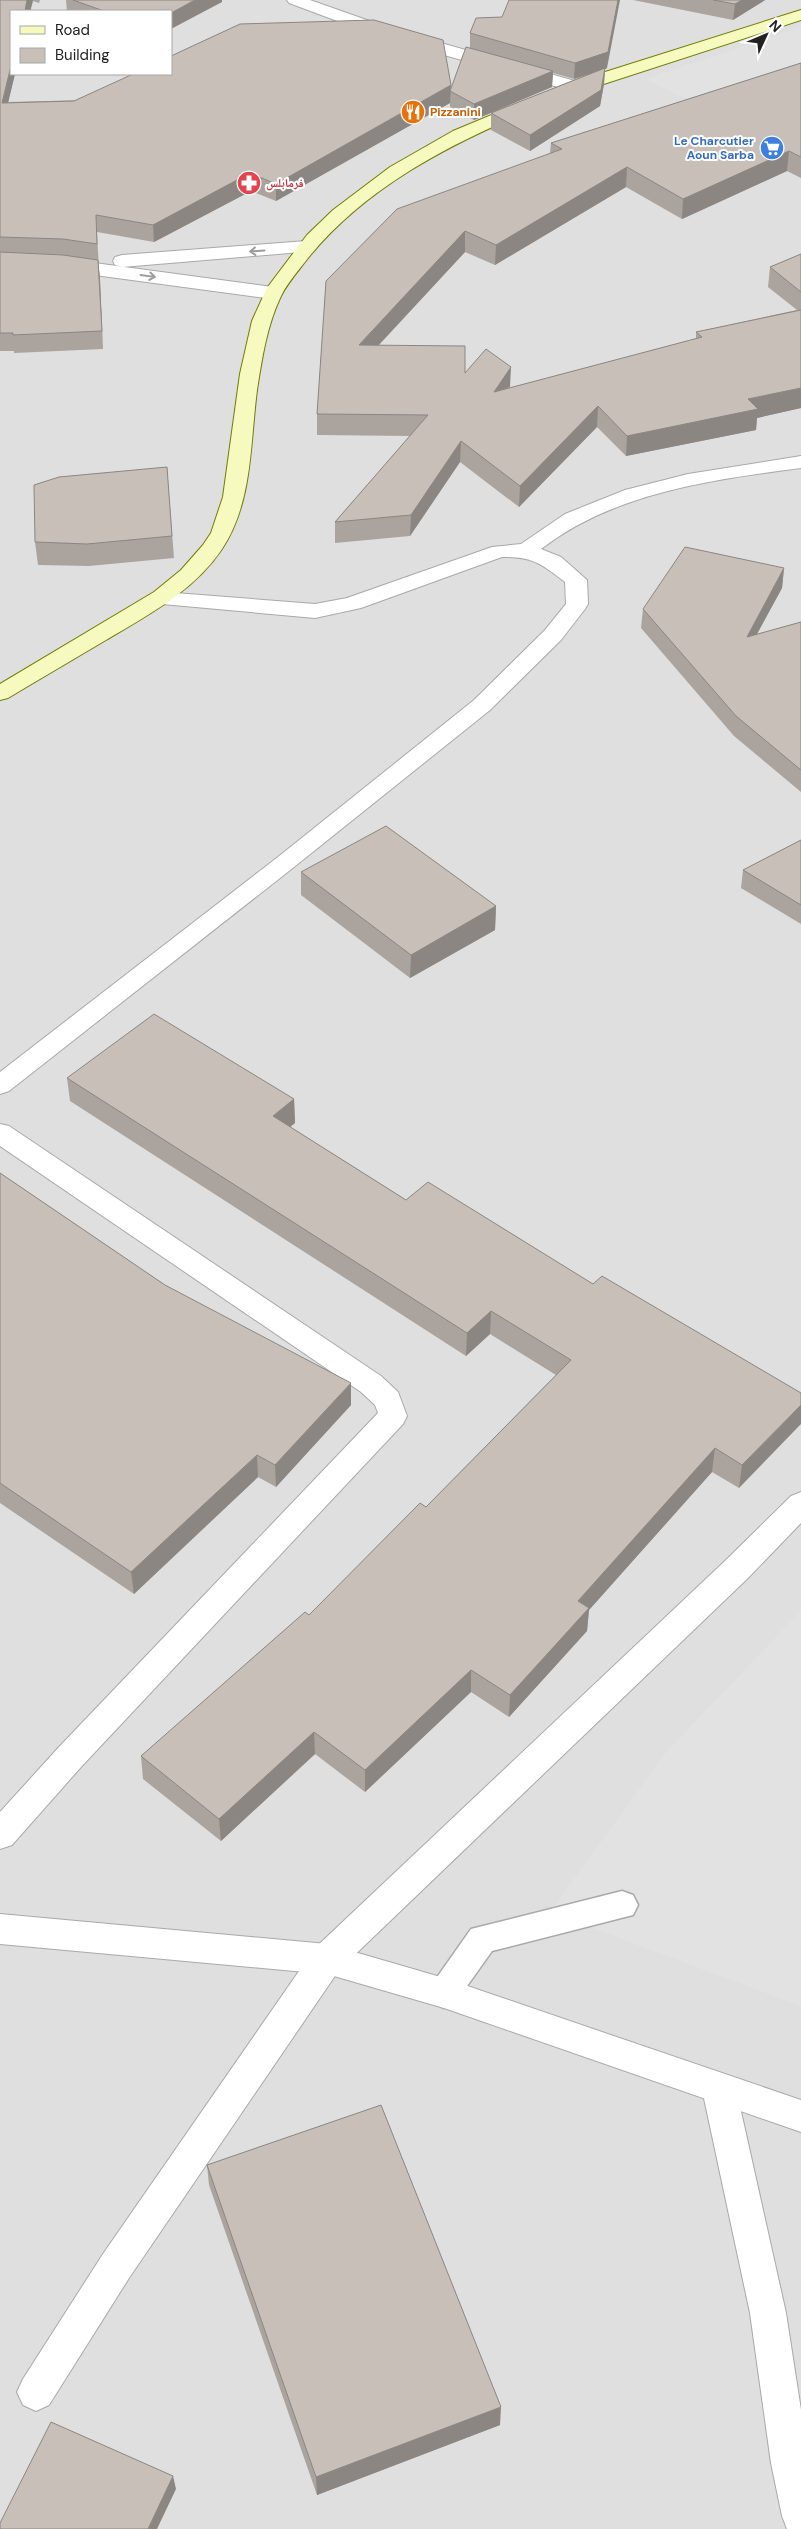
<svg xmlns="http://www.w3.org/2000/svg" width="801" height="2529" font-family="'DM Sans','Noto Naskh Arabic',sans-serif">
<rect width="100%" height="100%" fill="#f2efe9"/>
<path fill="#e0dfdf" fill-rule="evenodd" d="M0 0H801V2529H0ZM11 11H171V74H11Z"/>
<g fill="#e2e2e2">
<path d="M801 27V63L687 99 646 79Z"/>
<path d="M801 1611V2006L550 1912 667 1751Z"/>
</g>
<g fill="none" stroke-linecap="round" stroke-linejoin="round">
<g stroke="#a9a9a9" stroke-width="3">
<path id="service" d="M622 1891 633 1895 638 1905 633 1915 492 1951 455 2003 444 2008 433 2003 428 1993 433 1983 471 1929Z"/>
</g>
<g stroke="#a9a9a9" stroke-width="2">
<g id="minor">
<path d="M801 456V468C711 480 615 492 541 549L561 557 587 580 588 604 585 609 561 640 490 710 294 867 9 1091 0 1094V1072L278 857 474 700 545 630 566 604 565 582C542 564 532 556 502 557L361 608 315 618 162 604 154 603 151 598 154 593 162 592 315 604 347 598 492 547 521 544 565 514 625 490 688 474Z"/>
<path d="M0 1124 9 1126 381 1376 398 1392 407 1416 403 1424 81 1767 12 1845 0 1849V1812L59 1747 378 1413 375 1405 361 1392 0 1146Z"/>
<path d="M801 1492V1523L748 1578 339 1970 129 2278 49 2405 36 2411 23 2405 17 2392 23 2379 103 2254 315 1948 726 1560 791 1496Z"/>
<path d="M719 2073 731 2078 736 2089 786 2313 801 2410V2529H787L782 2516 771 2463 750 2313 702 2089 707 2078Z"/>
</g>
</g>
<g stroke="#a9a9a9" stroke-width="2">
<g id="tertiary">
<path d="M287 0H310L395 30 582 83 585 87 582 91 576 92 383 38 289 3Z"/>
<path d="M306 241 313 243 315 247 313 251 122 267 115 265 113 261 115 257 122 255Z"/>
<path d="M0 256 65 259 273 287 280 289 282 293 280 297 273 299 65 271 0 268Z"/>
<path d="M0 1914 327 1944 444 1978 801 2100V2132L444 2008 327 1974 0 1944Z"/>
</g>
</g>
<g stroke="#707d05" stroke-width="2">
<g id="secondary">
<path d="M801 10V20L576 93H564L561 89 564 85Z"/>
<path d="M525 101 531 102 534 106 531 110C448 145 366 187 308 258 299 270 288 282 281 296 267 325 262 358 257 390 250 443 253 502 222 549 194 591 148 615 106 640 74 659 41 678 8 698L0 700V684L154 592 181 570 203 545 211 533 223 497 240 374 252 321 267 288 307 235 333 210 390 167 453 131Z"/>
</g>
</g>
<use href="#service" fill="#fff" fill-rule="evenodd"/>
<use href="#minor" fill="#fff" fill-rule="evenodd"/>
<use href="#tertiary" fill="#fff" fill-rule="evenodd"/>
<use href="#secondary" fill="#f7fabf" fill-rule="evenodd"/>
</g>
<g fill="#aba49e">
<path d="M0 0H40L39 3 33 1 8 102 451 91 470 48V33L607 68 605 69 604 84 600 106 530 151 491 130V113L594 72 574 79 553 73 552 87 474 120 450 107V103L276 201 251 191 154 242 97 232 103 349 14 353V351H0Z"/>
<path d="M66 0H222V2L171 11H67Z"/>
<path d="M633 0H765L733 20Z"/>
<path d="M801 63V178L787 171 682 219 626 187 495 265 465 252 379 345 510 388 696 339V332L797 310 768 287 770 267 801 254V408L757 418 756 430 626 456 597 427 519 507 460 462 410 536 335 543V522L410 436 317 435V414L326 281 550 153 551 143Z"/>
<path d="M167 467 174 558 89 566 38 565 35 542Z"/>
<path d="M784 568 782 588 757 634 801 622V792L734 736 641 628 643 609Z"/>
<path d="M801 840V924L741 888 743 870Z"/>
<path d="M301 872 496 906 495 930 410 978 301 895Z"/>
<path d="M67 1078 294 1099 295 1123 290 1127 406 1200 593 1284 801 1393 739 1488 712 1472 589 1610 587 1631 509 1717 471 1692 365 1792 315 1754 221 1841 143 1779 141 1756 309 1615 426 1507 556 1375 490 1334 466 1356 70 1101Z"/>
<path d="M0 1173 165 1285 351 1405 276 1487 258 1477 134 1594 0 1503Z"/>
<path d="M207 2165 500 2425 317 2495 209 2185Z"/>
</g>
<g fill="#8b8681">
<path d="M27 0H33L30 11H25Z"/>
<path d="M195 0H222V2L171 29V13Z"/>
<path d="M618 0H620L607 68 605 69 604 84 600 106 530 151V135L605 69 574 79 575 63Z"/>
<path d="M742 0H765L733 20 735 4Z"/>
<path d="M11 66V74H15L4 120 2 103Z"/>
<path d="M553 71 552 87 474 120V104Z"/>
<path d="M451 85 450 103 276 201V184Z"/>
<path d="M789 151 787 171 682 219 683 199Z"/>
<path d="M627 167 626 187 495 265 496 245Z"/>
<path d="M250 173 251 191 154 242 153 225Z"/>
<path d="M465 231V252L360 365 359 345Z"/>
<path d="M98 260 100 278 103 349 102 331Z"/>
<path d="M511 367 510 387 494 392Z"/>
<path d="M801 388V408L757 418 756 430 626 456 627 436 748 399Z"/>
<path d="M598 406 597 427 519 507 520 486Z"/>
<path d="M461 441 460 462 410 536 411 515Z"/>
<path d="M784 568 782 588 745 656 747 637Z"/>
<path d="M496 906 495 930 410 978 411 955Z"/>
<path d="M294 1099 295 1123 274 1140 273 1116Z"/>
<path d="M491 1311 490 1334 466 1356 467 1333Z"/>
<path d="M351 1383V1405L276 1487 275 1465Z"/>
<path d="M801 1405V1424L739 1488 742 1465Z"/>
<path d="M715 1448 712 1472 589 1610 587 1631 509 1717 510 1695 578 1601Z"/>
<path d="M257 1455 258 1477 134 1594 131 1572Z"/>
<path d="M471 1670V1692L365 1792V1770Z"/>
<path d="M314 1732 315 1754 221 1841 219 1819Z"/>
<path d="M501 2407 500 2425 317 2495 316 2477Z"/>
<path d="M173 2476 176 2489 157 2529H148Z"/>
</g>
<g fill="#c7bfb8" stroke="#8b8681">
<path d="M0 0H27L25 11H11V66L2 103 74 101 133 74H171V56L240 24 374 20 443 40 451 85 276 184 250 173 153 225 96 215 97 244 63 239 0 237Z"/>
<path d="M73 0H195L171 13V11H104Z"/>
<path d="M509 0H618L608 52 575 63 470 33 476 18 502 17Z"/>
<path d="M713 0H742L735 4Z"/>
<path d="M466 47 553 71 474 104 450 91Z"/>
<path d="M801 63V157L789 151 683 199 627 167 496 245 465 231 359 345 465 346V373L486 349 511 367 494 392 702 337 696 332 801 310V388L748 399 758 409 627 436 598 406 520 486 461 441 411 515 335 522 428 415 317 414 326 281 397 209 562 149 551 143Z"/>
<path d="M605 68 601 90 530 135 491 113Z"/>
<path d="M0 252 63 255 98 260 102 331 13 335V333H0Z"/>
<path d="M801 254V292L770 267Z"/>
<path d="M167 467 172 536 87 544 35 542 34 485 59 477Z"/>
<path d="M685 547 784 568 747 637 801 622V770L736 716 643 609Z"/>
<path d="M386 826 496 906 411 955 301 872Z"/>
<path d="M801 840V905L743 870Z"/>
<path d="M154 1014 294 1099 273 1116 406 1200 428 1182 593 1284 602 1276 801 1393V1405L742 1465 715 1448 578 1601 589 1608 510 1695 471 1670 365 1770 314 1732 219 1819 141 1756 305 1612 309 1615 420 1503 426 1507 571 1360 491 1311 467 1333 67 1078Z"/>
<path d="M0 1173 165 1285 351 1383 275 1465 257 1455 131 1572 0 1483Z"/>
<path d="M381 2105 501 2407 316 2477 207 2165Z"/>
<path d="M51 2422 173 2476 148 2529H0V2523Z"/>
</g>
<defs><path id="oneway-shaft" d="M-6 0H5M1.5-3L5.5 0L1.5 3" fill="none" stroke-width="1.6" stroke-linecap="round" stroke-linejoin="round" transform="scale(1.25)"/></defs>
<g stroke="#9c9c9c">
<use href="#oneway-shaft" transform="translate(257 251) rotate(176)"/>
<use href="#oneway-shaft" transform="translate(148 276) rotate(8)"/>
</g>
<defs>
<g id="restaurant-disc" transform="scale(1.25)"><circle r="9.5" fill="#e8710a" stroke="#fff"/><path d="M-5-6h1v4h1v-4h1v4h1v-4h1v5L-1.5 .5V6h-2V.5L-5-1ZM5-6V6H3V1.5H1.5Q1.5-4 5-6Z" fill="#fff"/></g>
<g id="supermarket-disc" transform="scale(1.25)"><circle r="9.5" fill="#3f7fe0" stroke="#fff"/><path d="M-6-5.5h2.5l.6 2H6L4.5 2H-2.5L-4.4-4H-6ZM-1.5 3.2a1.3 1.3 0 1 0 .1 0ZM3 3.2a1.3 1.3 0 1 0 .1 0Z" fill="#fff"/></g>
<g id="pharmacy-disc" transform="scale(1.25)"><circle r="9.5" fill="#e0444e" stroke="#fff"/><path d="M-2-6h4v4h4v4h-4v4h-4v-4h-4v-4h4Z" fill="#fff"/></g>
</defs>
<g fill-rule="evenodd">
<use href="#restaurant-disc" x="413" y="112"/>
<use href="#supermarket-disc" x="772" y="148"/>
<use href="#pharmacy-disc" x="249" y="183"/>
</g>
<g text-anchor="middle" stroke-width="4" stroke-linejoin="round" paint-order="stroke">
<g font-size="12" font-weight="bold" fill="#c56008" stroke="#fff" text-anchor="start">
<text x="430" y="116">Pizzanini</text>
</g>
<g font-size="12" font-weight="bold" fill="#366cbe" stroke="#fff" text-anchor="end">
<text x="754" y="145">Le Charcutier<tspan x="754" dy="14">Aoun Sarba</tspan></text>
</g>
<g font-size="12" font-weight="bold" fill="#be3a42" stroke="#fff" text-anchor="start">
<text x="266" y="187">فرمابلس</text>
</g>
</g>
<rect x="10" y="10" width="162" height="65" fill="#ffffff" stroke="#a7a7a7"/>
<rect x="20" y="26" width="25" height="8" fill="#f7fabf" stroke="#a7a7a7"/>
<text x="55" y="35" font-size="15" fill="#222222">Road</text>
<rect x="20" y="48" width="25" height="15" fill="#c7bfb8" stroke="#a7a7a7"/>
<text x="55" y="60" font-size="15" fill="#222222">Building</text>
<g transform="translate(766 35) rotate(46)" stroke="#ffffff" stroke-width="4" paint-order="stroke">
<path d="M0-4L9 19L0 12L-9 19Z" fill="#222222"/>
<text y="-8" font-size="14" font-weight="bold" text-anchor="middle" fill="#222222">N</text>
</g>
</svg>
